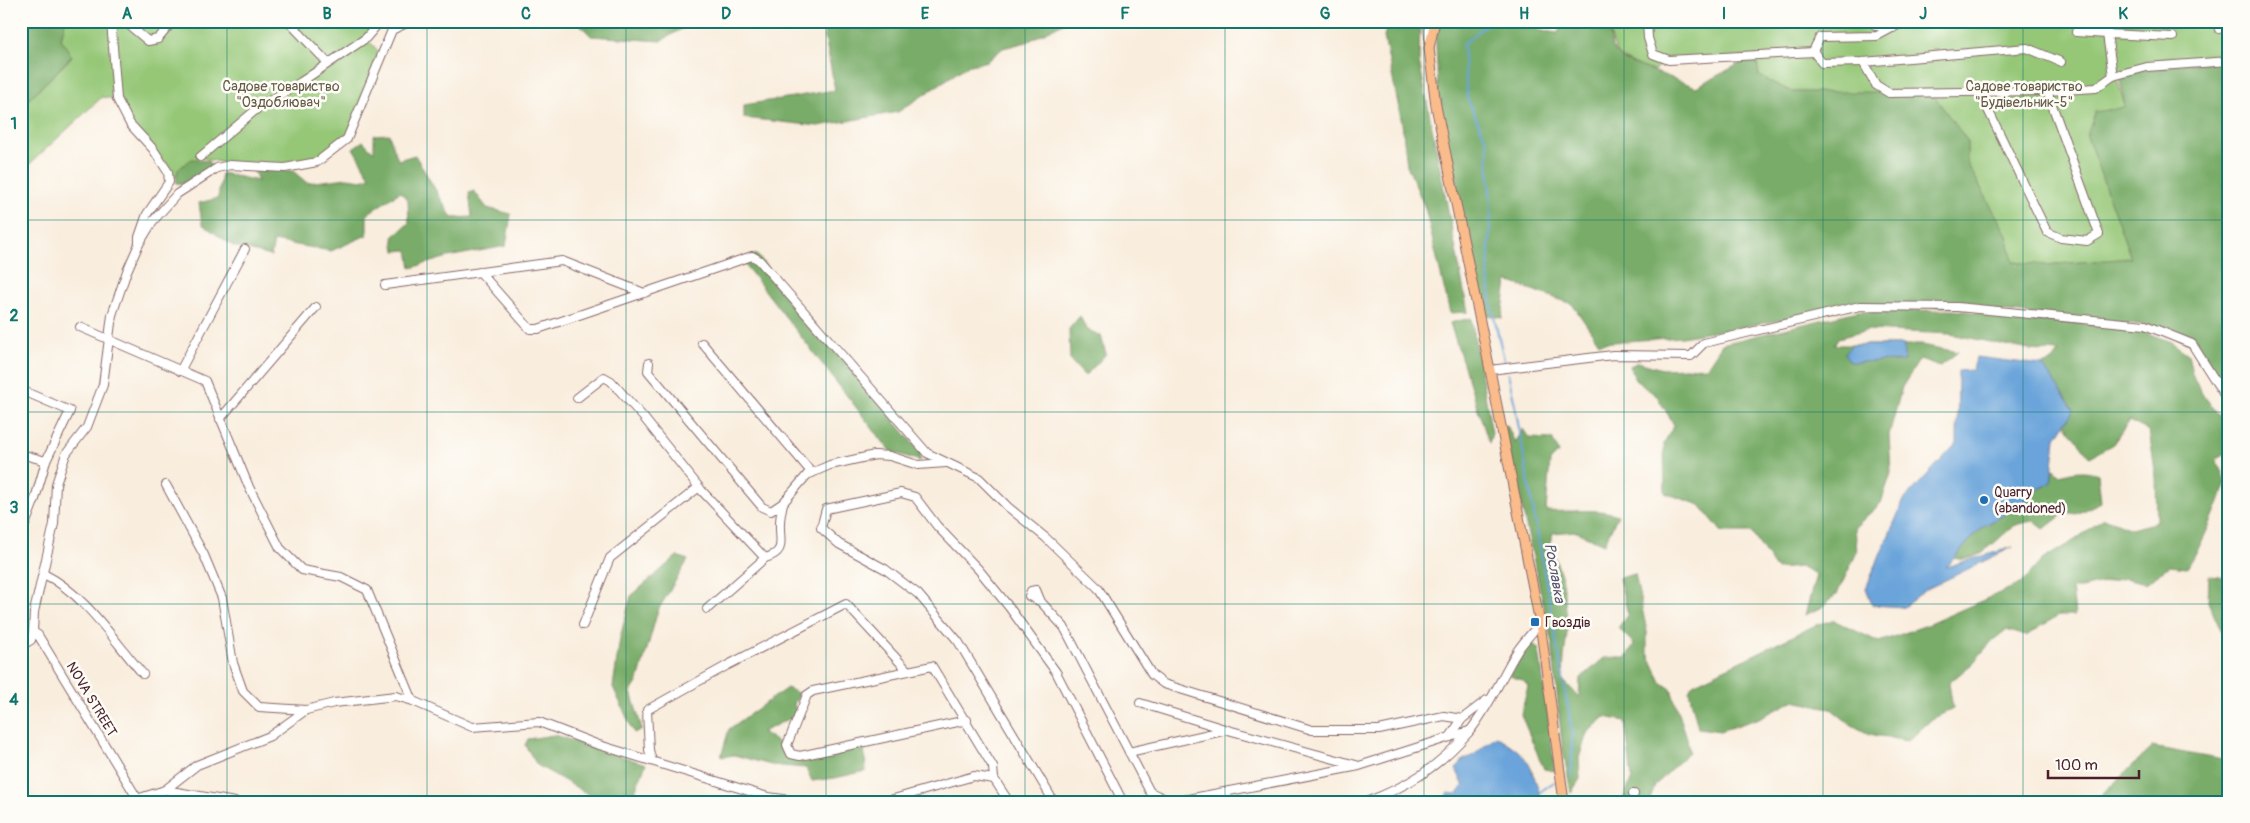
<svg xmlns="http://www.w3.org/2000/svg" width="2250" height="823" font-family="Pangolin,sans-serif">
<rect width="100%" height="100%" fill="#fdfcf7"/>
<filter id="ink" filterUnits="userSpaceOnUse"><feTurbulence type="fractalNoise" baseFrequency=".02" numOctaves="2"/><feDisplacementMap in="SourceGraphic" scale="10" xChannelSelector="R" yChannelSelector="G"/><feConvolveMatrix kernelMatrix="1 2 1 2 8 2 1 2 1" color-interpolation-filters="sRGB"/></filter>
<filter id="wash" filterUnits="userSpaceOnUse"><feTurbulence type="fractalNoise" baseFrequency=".0096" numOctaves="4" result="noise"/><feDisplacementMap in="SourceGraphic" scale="20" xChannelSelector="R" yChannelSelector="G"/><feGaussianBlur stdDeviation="1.12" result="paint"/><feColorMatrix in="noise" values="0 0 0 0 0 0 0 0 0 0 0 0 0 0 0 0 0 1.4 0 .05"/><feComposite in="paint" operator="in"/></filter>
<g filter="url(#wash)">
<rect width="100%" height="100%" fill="#f9eddd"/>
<g fill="#95c777" stroke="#707351">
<path d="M65 21H385L366 38 382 55 347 139 317 162 285 168 230 165 200 157 169 182V176L130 124 117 99 102 97 21 172V107L72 57 61 39Z"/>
<path d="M1608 21H2229V61L2116 75 2125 107 2087 136 2131 258 2045 265 2013 262 2007 235 1967 163V140L1889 93 1792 92 1759 76 1756 56 1669 60 1653 71C1618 59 1615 59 1608 21Z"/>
</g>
<g fill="#78ac68" stroke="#61664a">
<path d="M21 21H65L61 39 72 56 21 107Z"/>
<path d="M577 21H695L661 41 591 36Z"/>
<path d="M822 21H1067L1027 42 1003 48 987 61 967 66 898 112 818 126 744 118V105L835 90Z"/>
<path d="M1388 21H1420L1419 61 1468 312 1450 313 1425 208 1407 165 1402 123 1384 37Z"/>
<path d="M1435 21H1540L1536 30 1558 33 1563 21H1608L1612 47 1623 60 1696 87 1756 55 1759 76 1792 92H1931L1967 140V163L2007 235 2013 262 2045 265 2131 258 2087 136 2095 112 2125 107 2119 74 2147 67 2229 61V402L2192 344 2145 325 1957 307 1864 306 1682 337 1599 343 1572 304 1507 281 1502 318 1483 314 1438 91Z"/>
<path d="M389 134 398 160 415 155 452 218 472 217 469 193 474 191 487 208 511 214 506 246 448 257 411 268 408 250 395 251 393 237 409 223 408 200 400 192 367 214V235L331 251 274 241 271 256 233 246 202 224 199 203 218 198 222 173 258 181 253 169 293 171 307 183 347 178 362 180 370 177 353 148 363 141 374 152V135Z"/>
<path d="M192 159 208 161 212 167 186 184 176 183 178 169Z"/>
<path d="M756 254 921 453 920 461 890 451 742 261Z"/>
<path d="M1952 310 2139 330 2171 342 2188 354C2190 362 2191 373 2195 381 2210 410 2229 415 2229 452L2216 459 2226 483C2215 513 2204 541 2187 568L2169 566 2146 583 2124 578 2082 588H2072L2075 615H2059L2026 636 2006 630 1992 641 1973 663 1949 683 1953 709 1932 719 1908 741 1869 734 1850 724 1830 708 1793 701 1757 719 1720 731 1698 728 1689 691 1693 684 1816 625 1833 620 1879 642 1927 625 2022 583 2042 560 2078 538 2104 518 2131 529 2157 522 2156 477 2149 431 2129 421 2113 444 2090 457 2065 424 2074 410 2042 365 2053 361 2059 352 2030 350 1950 334 1868 330 1838 338 1834 345H1921L1958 352 1940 366 1920 359 1902 387 1889 435 1891 473 1881 503 1855 527 1857 552 1837 594 1823 607 1805 615 1816 575 1802 567 1776 569 1751 532H1722L1700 505 1665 493 1664 443 1674 425 1657 396 1635 380 1630 366 1638 362 1662 369 1707 367 1722 344 1858 311Z"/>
<path d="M1080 316 1086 329 1101 336 1106 354 1085 376 1070 360 1069 329Z"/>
<path d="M1471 318 1492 433 1489 443 1450 323Z"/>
<path d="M1507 425 1515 443 1523 429 1529 438 1552 439 1559 452 1550 461 1546 511C1570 513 1597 507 1618 515L1604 544 1574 531 1553 533 1550 542 1562 578 1568 625 1564 657 1563 680 1579 697 1580 679 1604 658H1626L1634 644 1618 628 1628 614 1619 578 1635 574 1647 632V651L1661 682 1671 689 1687 738 1689 752 1655 786 1649 802H1622L1632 778 1625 721 1605 717 1587 733 1579 758 1580 779 1571 793 1562 745 1552 644 1504 426Z"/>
<path d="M2053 468 2060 475C2073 471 2085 469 2098 474L2101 502 2076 514 2066 512 2044 529 2034 521C2027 522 2020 523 2014 526 1997 538 1978 565 1954 558L1982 527 2026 503 2031 493 2051 483Z"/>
<path d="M677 556 688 560 658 610 638 681 631 692 642 729 634 733 613 687 620 638 631 596Z"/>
<path d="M2209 576 2229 578V642L2225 639 2208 602Z"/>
<path d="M1533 644 1539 649 1555 771 1544 769 1521 715 1528 686 1522 680 1510 676 1523 650Z"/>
<path d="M787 688 800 694 794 704 797 715 762 732 783 746 787 758 802 759 864 747 866 771 835 778 812 781 806 768 771 765 734 755 721 757 729 729Z"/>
<path d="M554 735 646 764 635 791 657 802H602L537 765 525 745 528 739Z"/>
<path d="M2152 747 2229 761V802H2098L2105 792Z"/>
</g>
<g fill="#6aa4da" stroke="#5a6282">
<path d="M1852 345H1904V361L1850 362 1844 353Z"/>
<path d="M1976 357 2042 365 2074 410 2056 438 2051 483 2031 493 2026 503 1982 527 1946 567 2013 547 1925 590 1904 607 1872 605 1866 588 1904 500 1957 443 1958 371 1973 370Z"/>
<path d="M1496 736C1532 757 1530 764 1542 802H1444L1447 793 1457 794 1464 786 1456 769 1463 760 1474 755Z"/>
</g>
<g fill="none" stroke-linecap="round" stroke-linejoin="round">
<g stroke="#6aa4da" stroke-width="2">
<path d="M1491 21 1463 44 1467 98 1487 142 1491 206 1488 271 1492 309 1505 363"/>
<path d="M1508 373 1515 406 1569 713 1572 734V777"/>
<path d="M1537 794 1554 782"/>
</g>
</g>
</g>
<g filter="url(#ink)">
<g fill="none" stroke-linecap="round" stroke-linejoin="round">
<g stroke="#876769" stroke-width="10">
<g id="minor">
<path d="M124 21 148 41 158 39 173 21"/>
<path d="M288 21 328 63"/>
<path d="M1428 21 1429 38"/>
<path d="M1647 21 1648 38 1653 54 1669 60 1814 52"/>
<path d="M1872 21 1876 26 1893 28"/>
<path d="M1905 21 1877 36 1820 37 1813 51 1822 63 1863 62 2027 48 2061 62"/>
<path d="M2217 21 2219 29"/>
<path d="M2076 32 2107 34"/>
<path d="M1863 62 1876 85 1889 93 2047 91 2096 88 2113 76 2147 67 2229 61"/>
<path d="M2113 76 2107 34 2173 37"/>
<path d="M1979 91 2047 232 2061 238 2087 241 2099 234 2047 91"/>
<path d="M200 157 258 108 301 82 366 38 377 25 385 21"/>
<path d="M139 244 153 221 177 194 217 168 230 165 285 168 317 162 347 139 392 30 411 21"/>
<path d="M480 272 530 329H538L752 256 759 260 927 453 979 478 1008 507 1046 538 1098 588 1152 675 1164 684 1312 730H1379L1444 716 1462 719"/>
<path d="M385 285 562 261 644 293"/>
<path d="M80 327 205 381 249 487 280 548 302 570 341 577 367 590 413 701"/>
<path d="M702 343 812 473"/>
<path d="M649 363 648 371 762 507 771 511 783 503 807 475 830 465 875 455 890 456 918 465 946 463"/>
<path d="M1490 370 1613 355 1691 356 1704 343 1860 306 1957 307 2145 325 2192 344 2228 401"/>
<path d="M180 371 245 249"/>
<path d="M21 390 70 411 46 461 35 499 21 535"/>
<path d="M577 398 604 377 611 381 644 418 702 491 765 558C787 552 779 541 780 523 780 516 782 509 783 503"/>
<path d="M220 419 316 307"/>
<path d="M21 454 46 461"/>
<path d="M166 485 204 555 222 598 233 663 243 691 259 707 306 710"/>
<path d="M44 574C86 595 113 640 143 674"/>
<path d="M1041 602 1029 596 1031 591 1036 590 1041 602 1064 627 1150 792 1172 802"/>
<path d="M707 609 765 558"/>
<path d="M583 625 610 558 699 487"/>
<path d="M33 632 34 612 54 524 56 484 66 454 87 427 103 385 112 315 127 271 139 244V237L147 214 169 182 168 172 153 149 130 124 117 99 111 21"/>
<path d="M21 646 31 640 33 632 38 635 137 798"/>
<path d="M1140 703 1228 730 1356 765"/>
<path d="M967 720 800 756 791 754 787 745 807 695 813 691 932 666 993 767 994 779"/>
<path d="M1450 737 1462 719 1487 700"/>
<path d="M1129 752 1227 730"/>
<path d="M652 761 649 750 647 710 728 665 846 604 908 671"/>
<path d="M165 790 235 802"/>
<path d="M1633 794H1634"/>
<path d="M21 800 23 802"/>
<path d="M127 802 165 790 197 765 270 736 306 710 334 703 396 696 413 701 472 727 539 722 596 744 768 797 805 802"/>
<path d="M883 802 974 776 994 779 1009 802"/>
<path d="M1054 802 958 641 918 594 885 569 839 544 821 528 826 509 901 493 915 497 937 526 979 570 1009 607 1056 672 1123 802"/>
<path d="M1172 802 1359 766 1469 731"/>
<path d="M1366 802C1409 786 1438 767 1469 732 1489 708 1501 677 1518 650 1524 641 1533 632 1540 623"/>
</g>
</g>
<g stroke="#876769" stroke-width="11">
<path id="major" d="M1435 21 1429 48 1436 106 1490 370 1540 623 1564 802"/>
</g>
<use href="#minor" stroke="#fff" stroke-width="8"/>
<use href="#major" stroke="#fabc8b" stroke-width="9"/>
</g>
</g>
<path fill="none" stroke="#0f766e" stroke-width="1" stroke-opacity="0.55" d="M227 21V802M427 21V802M626 21V802M826 21V802M1025 21V802M1225 21V802M1424 21V802M1624 21V802M1823 21V802M2023 21V802M21 220H2229M21 412H2229M21 604H2229"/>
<g fill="#1f6fb2" stroke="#fdfcf7" stroke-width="2">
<circle cx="1984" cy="500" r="5"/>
<rect x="1530" y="617" width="10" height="10" rx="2.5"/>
</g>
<g text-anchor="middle" stroke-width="5" stroke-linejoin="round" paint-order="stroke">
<g font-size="14" fill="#645a46" stroke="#fdfcf7">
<text x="281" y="91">Садове товариство<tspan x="281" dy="16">"Оздоблювач"</tspan></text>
<text x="2024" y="91">Садове товариство<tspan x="2024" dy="16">"Будівельник-5"</tspan></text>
</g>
<g font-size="14" fill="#4a1f2b" stroke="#fdfcf7" text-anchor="start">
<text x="1994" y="497">Quarry<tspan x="1994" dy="16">(abandoned)</tspan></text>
<text x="1545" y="627">Гвоздів</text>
</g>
<g font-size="14" fill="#4a1f2b" stroke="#fdfcf7">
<text transform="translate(92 699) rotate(59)" y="5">NOVA STREET</text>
</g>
<g font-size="15" font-style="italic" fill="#575471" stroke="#fdfcf7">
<text transform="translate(1555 573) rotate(80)" y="5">Рославка</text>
</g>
</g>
<rect width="2250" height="823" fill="none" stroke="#fdfcf7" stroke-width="55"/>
<path d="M2048 770v8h91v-8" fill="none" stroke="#4a1f2b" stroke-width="2.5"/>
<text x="2055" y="770" font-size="15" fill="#4a1f2b" stroke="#fdfcf7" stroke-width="4" paint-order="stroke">100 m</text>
<rect x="28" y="28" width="2194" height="768" fill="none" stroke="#0f766e" stroke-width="2"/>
<g font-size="16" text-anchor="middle" font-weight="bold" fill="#0f766e">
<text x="127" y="19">A</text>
<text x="327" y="19">B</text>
<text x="526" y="19">C</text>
<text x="726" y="19">D</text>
<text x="925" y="19">E</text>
<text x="1125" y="19">F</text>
<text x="1325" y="19">G</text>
<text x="1524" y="19">H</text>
<text x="1724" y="19">I</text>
<text x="1923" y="19">J</text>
<text x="2123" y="19">K</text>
<text x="14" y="129">1</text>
<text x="14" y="321">2</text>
<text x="14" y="513">3</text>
<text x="14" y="705">4</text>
</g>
</svg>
